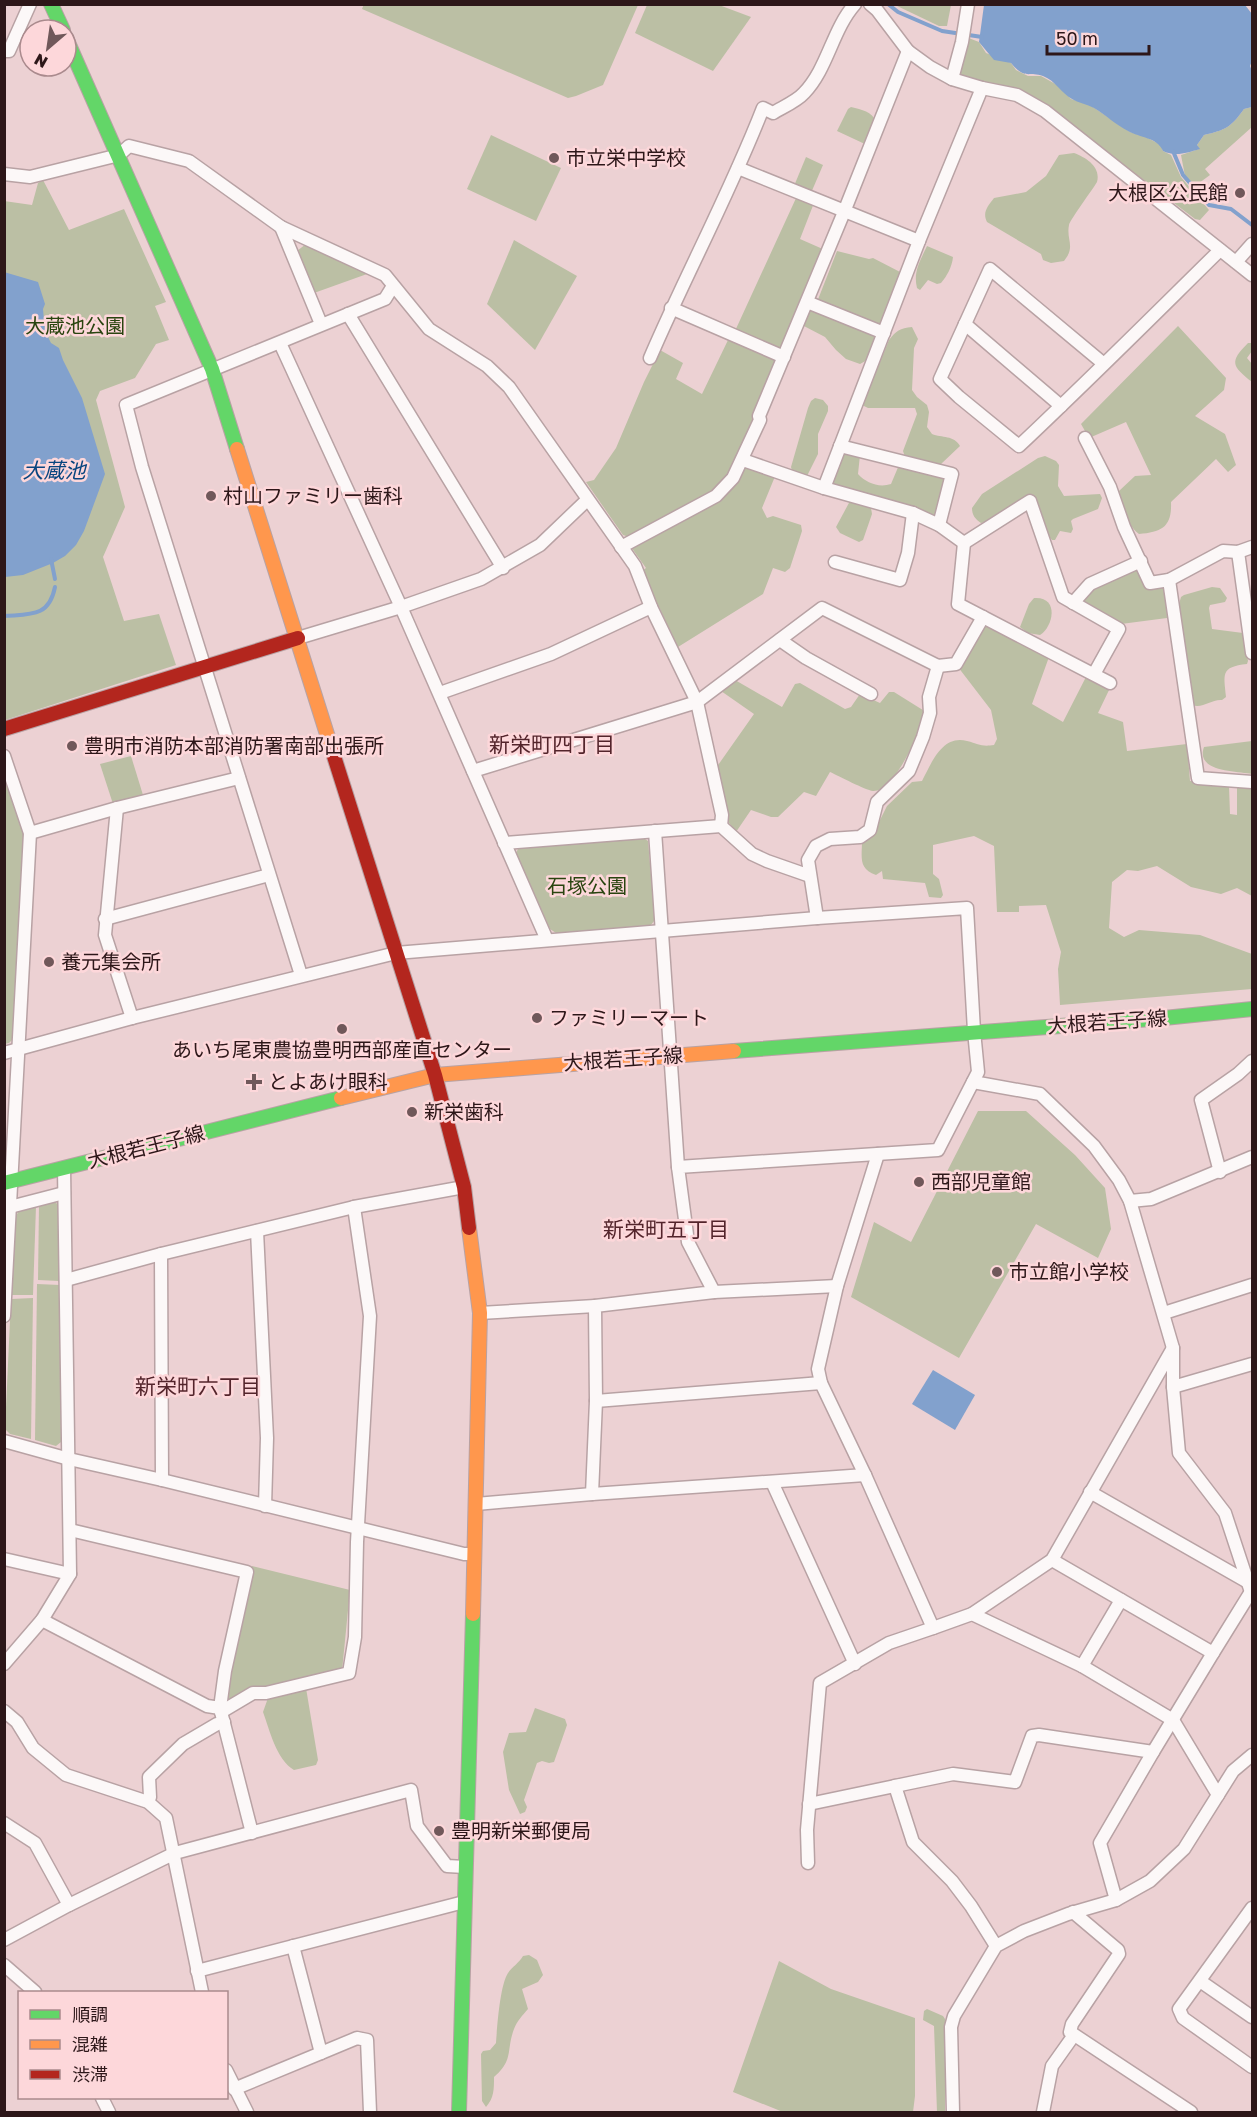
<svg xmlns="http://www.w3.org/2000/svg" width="1257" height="2117" font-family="'Golos Text','Noto Sans JP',sans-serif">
<rect width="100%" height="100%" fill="#ecd1d3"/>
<g fill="#bbbfa4">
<path d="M364 4H638V5L603 85 576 96 568 98 362 9Z"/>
<path d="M647 5H719L751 17 713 71 635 33Z"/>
<path d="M895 5H951L947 26H939Z"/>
<path d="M966 37 979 42 986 53 1011 63 1016 70 1028 76H1041L1059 86 1071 99 1090 105 1130 132 1146 137 1161 145 1163 151 1171 155 1181 177 1209 210 1200 220 1195 219 1044 104 1024 92 961 76 958 68Z"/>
<path d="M851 107C862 110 872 111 876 122L867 145 837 131 848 109Z"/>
<path d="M1252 107V127L1205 169 1210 175 1195 186 1185 176 1181 155 1199 149 1197 145 1204 135C1226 130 1231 127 1244 109Z"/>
<path d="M491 135 561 168 536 221 467 189Z"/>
<path d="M1074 153C1087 158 1101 167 1097 182 1093 189 1070 220 1069 225 1066 240 1076 246 1064 261L1051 263 1043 260 1041 254 987 222C982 212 988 206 994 198L1026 192 1046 176 1059 155Z"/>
<path d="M806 157 823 165 811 193 794 186Z"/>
<path d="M43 180 69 230 124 209 166 302 155 306 169 340 156 344 135 378 100 391 96 400 125 507 103 557 124 621 159 614 176 665 5 720 4 201 32 205 38 183Z"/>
<path d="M797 196 814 203 800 239 825 250 782 352 735 331Z"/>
<path d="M514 240 577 276 535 350 487 304Z"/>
<path d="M306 244 367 274 314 293 297 251Z"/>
<path d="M927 246 953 257C952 267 947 276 941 283L937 284 928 280 920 290 917 288C913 272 920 261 927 246Z"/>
<path d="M837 251 869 259 873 258 902 273 881 328 817 302Z"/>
<path d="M810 307 878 334 869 359 860 364 846 359 836 350 825 337 802 325Z"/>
<path d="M1178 326 1226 378 1224 390 1195 416 1225 434 1236 465 1228 472 1216 459 1171 502C1172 526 1163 532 1139 534 1127 526 1123 505 1119 491L1135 476 1151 475 1126 422 1089 438 1081 424Z"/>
<path d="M912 327 918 339 914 348 912 390 917 397 927 405 929 412 927 427 932 434C942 438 954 435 960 446L941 464 937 466 905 457 903 451 917 414 915 408H868L862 405 889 340C896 331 900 328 912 327Z"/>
<path d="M729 338 779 360 742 454 721 488 632 538 623 535 586 482 594 480 616 448 644 382 660 350 683 363 676 379 702 394Z"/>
<path d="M1248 343H1251L1252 351 1247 358 1252 364V382C1232 366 1229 362 1248 343Z"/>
<path d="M815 398 823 400 828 406V411L818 434V454L807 476 792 471 791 467 808 408 811 401Z"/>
<path d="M841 452 860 455 858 474C866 483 879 488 891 484L899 465 945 477 939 512 933 518 832 488 830 481Z"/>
<path d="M1045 456 1056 461 1059 465 1058 486 1064 496 1100 494 1102 498 1098 509 1073 519 1071 521 1073 529 1071 533 1060 531 1055 540H1052L1047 534 1032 494 990 521 981 523C975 519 972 515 972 508L982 494 1038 458Z"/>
<path d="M746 464 776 474 762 508 767 518 773 516 801 525 802 531 790 568 785 572 773 568 763 594 678 647 642 571 646 568 631 547 722 496Z"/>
<path d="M850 501 868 505 871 508 872 514 863 540 859 542 840 533 836 527Z"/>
<path d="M1137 569 1166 588 1167 618 1121 624 1081 603 1094 587Z"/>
<path d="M1212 587 1220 588 1227 598 1225 602 1210 605 1209 608 1212 629 1243 633 1248 661 1247 664C1220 667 1224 674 1226 697L1222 700C1211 699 1203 709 1192 705L1178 608 1181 597 1184 595Z"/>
<path d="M1034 598C1059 596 1054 626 1040 635L1028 633 1020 627 1029 604Z"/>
<path d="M982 627H994L1049 657 1032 704 1063 722 1087 675 1110 688 1098 713 1123 722 1127 751 1187 744 1190 781 1229 786 1230 814 1237 815V786L1252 787V896L1237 888 1221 894 1191 887 1157 866 1138 871 1127 870 1112 882 1109 928 1124 937 1139 930 1200 935 1252 954V989L1060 1005 1058 969 1061 952 1046 905 1019 906V912H997L994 846 974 836 933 845V874L939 879 943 895 941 898 929 897 925 883 883 879 882 871 876 875C858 869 862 857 862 841L875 830 887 806 912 782 922 781C931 764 942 734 967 741 979 744 981 747 994 745L997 739 991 710 958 667Z"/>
<path d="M735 680 782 707 795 684 800 683 845 709 851 707 860 694 880 703 889 692H894L926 712C921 729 895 792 873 791 865 790 839 776 830 772L816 796 804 792 778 817H771L751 810 736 832 729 823 716 768 754 714 721 691Z"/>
<path d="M1252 741V774C1236 771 1195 772 1204 747Z"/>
<path d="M131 756 143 795 113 804 100 764Z"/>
<path d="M4 770 24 835 14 1038 9 1043 5 1044Z"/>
<path d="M642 837 648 841 655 920 650 926 556 933 550 929 516 853 519 847Z"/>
<path d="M978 1111H1026L1075 1155 1105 1188 1111 1229 1098 1258 1036 1224 959 1358 851 1297 874 1222 911 1242Z"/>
<path d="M53 1201 59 1205V1281L38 1280 39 1205Z"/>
<path d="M36 1206 33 1295H12L16 1216 20 1209Z"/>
<path d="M37 1284 60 1285 61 1442 56 1446 35 1440Z"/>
<path d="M33 1298 31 1439 10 1434 5 1429 11 1299Z"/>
<path d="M252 1566 350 1590 342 1671 228 1704 223 1702Z"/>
<path d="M306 1688 318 1760 316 1765 294 1770C276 1759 270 1731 263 1712L268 1698Z"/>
<path d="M535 1708 565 1719 567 1725 554 1762 549 1763 542 1761 537 1763 524 1800 527 1807 525 1812 520 1814 509 1790 503 1752 509 1733 526 1732Z"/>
<path d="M529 1955 537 1960 543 1975 538 1982 522 1989 528 2009C522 2016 517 2021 514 2029 506 2050 514 2060 494 2077 494 2089 494 2098 486 2107L482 2101 481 2054 483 2051 490 2050 496 2043C497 2028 500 1985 508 1973 512 1967 519 1963 523 1956Z"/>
<path d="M779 1961 831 1989 915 2018V2096L913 2112H783L733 2092Z"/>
<path d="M927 2009 943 2016 945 2019V2112H937L934 2026 923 2020 924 2011Z"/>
</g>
<g fill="#82a1cd">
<path d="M984 5H1245L1252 14V61L1250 66 1252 71V107L1244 109C1231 127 1226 130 1204 135L1197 145 1200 149C1186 153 1176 157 1163 151 1157 137 1140 138 1128 131 1116 125 1106 115 1094 108 1087 104 1078 103 1072 99 1061 93 1056 81 1043 76 1028 71 1025 80 1011 63L994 60 979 42Z"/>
<path d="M4 272 38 282 45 304 43 309 45 331 51 343 59 348 63 360 82 398 105 474 84 531 76 545 65 556 53 563 23 575 5 577Z"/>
<path d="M933 1370 975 1395 955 1430 912 1404Z"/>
</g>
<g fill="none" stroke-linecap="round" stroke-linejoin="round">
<g stroke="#82a1cd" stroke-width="4">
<path d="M888 4 898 12 942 31 982 37"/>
<path d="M1173 151 1183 175 1209 205 1231 209 1252 225"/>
<path d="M51 559 55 579"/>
<path d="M4 616C29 614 49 618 55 587"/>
</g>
<g stroke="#b8a2a4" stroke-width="15">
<g id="street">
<path d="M870 4 877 10 908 51 930 67 952 79 982 88 1017 95 1045 111 1252 275"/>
<path d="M4 51H9L30 4"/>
<path d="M952 79 962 42 968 4"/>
<path d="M738 168 919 241"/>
<path d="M4 174 30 177 119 155 129 146 189 161 281 227 385 275 429 329 487 366 509 387 635 566 651 607 697 702 722 815 721 826"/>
<path d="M281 227 321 324"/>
<path d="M1236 262 1252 244"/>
<path d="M807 302 884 333"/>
<path d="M671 308 784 357"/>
<path d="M348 314 503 568"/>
<path d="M965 324 1061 406"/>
<path d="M280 343 401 607 547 940"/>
<path d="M650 358C686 274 730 193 763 108L773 113C783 107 797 101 804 93 828 68 832 30 855 4"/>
<path d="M1104 364 990 269 940 379 959 397 1019 446C1086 383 1150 319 1215 255L1220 250"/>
<path d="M1085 438 1110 487 1124 527 1150 583 1169 580 1223 551 1238 552 1252 547"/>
<path d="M840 446 952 474 939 525"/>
<path d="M743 460 824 488 913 513 939 525 964 543"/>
<path d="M824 488 919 241 982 88"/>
<path d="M964 543 1030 501 1063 597 1119 629 1094 674"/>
<path d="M964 543 958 604 1110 683"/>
<path d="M621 547 716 496 733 478 760 420 759 416 844 212 908 51"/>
<path d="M1238 552 1252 653"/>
<path d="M835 562 900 580 908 553 913 513"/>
<path d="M1169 580 1198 778 1252 782"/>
<path d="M1073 603 1090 584 1141 561"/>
<path d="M298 638 401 607 481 579 540 545 587 500"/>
<path d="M780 640 806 658 871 694"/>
<path d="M440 693 551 654 651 607"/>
<path d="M4 756 30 833 4 1316"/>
<path d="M473 771 697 702 822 608 938 666 956 664 983 617"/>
<path d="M117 808 105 935 132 1018"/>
<path d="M655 831 678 1167"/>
<path d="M30 833 117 808 239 778"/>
<path d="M504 843 721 826 752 854 767 861 810 876"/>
<path d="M817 918 808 860 816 846 830 839 860 837 870 830 877 802 909 771 923 737 930 713 929 697 938 666"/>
<path d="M105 919 269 875"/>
<path d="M301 975 142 467 126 405 385 299 393 286"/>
<path d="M4 1053 132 1018 396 953 817 918 967 908 974 1031 978 1072 938 1150 678 1167 688 1242 714 1292 595 1306 596 1401 592 1494 476 1504"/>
<path d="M973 1082 1040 1094 1094 1146 1119 1180 1130 1201 1173 1348V1387L1179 1453 1225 1513 1251 1592"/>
<path d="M878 1154 837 1286 818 1369 821 1383 865 1475 933 1628 972 1614 1052 1560 1173 1348"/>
<path d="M1220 1172 1201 1100 1238 1074 1252 1061"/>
<path d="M1130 1201 1151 1199 1252 1157"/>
<path d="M10 1207 64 1193"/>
<path d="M257 1231 267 1438 265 1506"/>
<path d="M161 1254 162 1480"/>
<path d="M66 1280 161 1254 354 1207 464 1187"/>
<path d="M714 1292 837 1286"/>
<path d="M480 1313 595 1306"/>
<path d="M1164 1313 1252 1285"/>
<path d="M1173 1387 1252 1364"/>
<path d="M596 1401 821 1383"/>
<path d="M4 1441 69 1459 162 1480 464 1554H474"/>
<path d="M772 1482 855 1664"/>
<path d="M1090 1492 1246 1581"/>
<path d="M592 1494 865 1475"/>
<path d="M4 1559 70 1574"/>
<path d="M1052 1560 1213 1653"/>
<path d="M972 1614 1082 1666 1173 1720 1218 1795"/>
<path d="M42 1620 207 1706 220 1708 225 1671 247 1572 70 1530"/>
<path d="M4 1664 42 1620 70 1574 64 1168"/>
<path d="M1082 1666 1121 1600"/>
<path d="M220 1708 252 1833"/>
<path d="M4 1711 17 1722 33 1748 66 1775 148 1802 166 1818 202 1992"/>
<path d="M221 1712 253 1693H266L349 1673 355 1637 357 1542 370 1316 354 1207"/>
<path d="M148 1802 150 1797 149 1777 183 1744 217 1724 224 1722"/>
<path d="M809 1804 895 1786"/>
<path d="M4 1823 35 1843 69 1905"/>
<path d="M808 1863 807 1830 820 1683 889 1643 933 1628"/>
<path d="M1116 1900 1100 1843 1153 1752"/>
<path d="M1252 1908 1179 2009 1183 2018 1252 2067"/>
<path d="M1073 1912 1118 1950 1119 1954 1072 2024 1070 2032 1191 2112"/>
<path d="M4 1940 69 1905 175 1853 411 1790 417 1826 447 1866 465 1867"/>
<path d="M996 1946 971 1906 952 1881 913 1842 895 1786 953 1774 1015 1782 1032 1736 1039 1735 1153 1752 1213 1653 1252 1590"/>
<path d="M4 1965 35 1992"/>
<path d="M197 1971 464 1902"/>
<path d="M1200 1981 1252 2017"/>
<path d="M321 2053 357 2038 367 2040 370 2112"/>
<path d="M226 2070 247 2112"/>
<path d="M234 2089 321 2053 293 1946"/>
<path d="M102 2098 109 2112"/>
<path d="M953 2112 951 2027 954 2016 996 1946 1024 1931 1068 1914 1116 1900 1150 1881 1184 1849 1233 1771 1252 1755"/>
<path d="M1043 2112 1052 2066 1074 2035"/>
</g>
</g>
<g stroke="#b8a2a4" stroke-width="16">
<g id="fast">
<path d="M51 4 63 30"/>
<path d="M66 38 212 369 237 449"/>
<path d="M734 1051 1164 1018 1252 1009"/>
<path d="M4 1183 341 1098"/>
<path d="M459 2112 473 1614"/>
</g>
</g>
<g stroke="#b8a2a4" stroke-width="16">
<g id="slow">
<path d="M237 449 332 750"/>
<path d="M341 1098 435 1075 734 1051"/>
<path d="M469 1228 480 1313 473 1614"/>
</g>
</g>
<g stroke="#b8a2a4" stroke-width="16">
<g id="jam">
<path d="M4 729 298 638"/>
<path d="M332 750 435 1075 464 1187 469 1228"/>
</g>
</g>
<use href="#street" stroke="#fcf8f8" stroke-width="12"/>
<use href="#fast" stroke="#63d668" stroke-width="14"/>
<use href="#slow" stroke="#ff974d" stroke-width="14"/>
<use href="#jam" stroke="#b3261e" stroke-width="14"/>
</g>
<g fill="#70585a" stroke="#fdd7da" stroke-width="2">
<circle cx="554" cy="158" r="6"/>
<circle cx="1240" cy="193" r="6"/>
<circle cx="211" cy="496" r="6"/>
<circle cx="72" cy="746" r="6"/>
<circle cx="49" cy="962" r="6"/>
<circle cx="537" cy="1018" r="6"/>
<circle cx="342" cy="1029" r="6"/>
<path d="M251 1073h6v6h6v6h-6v6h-6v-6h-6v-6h6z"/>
<circle cx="412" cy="1112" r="6"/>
<circle cx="919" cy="1182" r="6"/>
<circle cx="997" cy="1272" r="6"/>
<circle cx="439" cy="1831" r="6"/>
</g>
<g text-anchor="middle" stroke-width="5" stroke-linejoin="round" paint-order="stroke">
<g font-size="20" fill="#2d1719" stroke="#fdd7da" text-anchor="start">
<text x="566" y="165">市立栄中学校</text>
<text x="1228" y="200" text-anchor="end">大根区公民館</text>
<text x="223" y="503">村山ファミリー歯科</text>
<text x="84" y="753">豊明市消防本部消防署南部出張所</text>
<text x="61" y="969">養元集会所</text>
<text x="549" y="1025">ファミリーマート</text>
<text x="342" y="1057" text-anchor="middle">あいち尾東農協豊明西部産直センター</text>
<text x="268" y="1089">とよあけ眼科</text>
<text x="424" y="1119">新栄歯科</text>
<text x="931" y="1189">西部児童館</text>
<text x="1009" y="1279">市立館小学校</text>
<text x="451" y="1838">豊明新栄郵便局</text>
</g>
<g font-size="20" fill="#29440f" stroke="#fdd7da">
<text x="75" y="333">大蔵池公園</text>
<text x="587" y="893">石塚公園</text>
</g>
<g font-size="20" fill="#2d1719" stroke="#fdd7da">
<text transform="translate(1107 1022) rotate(-4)" y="7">大根若王子線</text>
<text transform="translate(623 1059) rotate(-4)" y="7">大根若王子線</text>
<text transform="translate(146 1147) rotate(-14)" y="7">大根若王子線</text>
</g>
<g font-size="21" font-style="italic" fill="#08457f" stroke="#fdd7da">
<text x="54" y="478">大蔵池</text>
</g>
<g font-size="21" fill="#53242b" stroke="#fdd7da">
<text x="552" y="752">新栄町四丁目</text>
<text x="666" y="1237">新栄町五丁目</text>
<text x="198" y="1394">新栄町六丁目</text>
</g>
</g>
<rect width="1257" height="2117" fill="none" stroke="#2d1719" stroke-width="12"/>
<rect x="18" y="1991" width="210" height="108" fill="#fdd7da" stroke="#aa8a8d" stroke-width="1.5"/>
<rect x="30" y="2010" width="30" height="9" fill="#63d668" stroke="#aa8a8d" stroke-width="1.5"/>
<text x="72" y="2021" font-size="18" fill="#2d1719">順調</text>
<rect x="30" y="2040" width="30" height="9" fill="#ff974d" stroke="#aa8a8d" stroke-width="1.5"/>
<text x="72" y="2051" font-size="18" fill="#2d1719">混雑</text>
<rect x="30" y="2070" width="30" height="9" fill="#b3261e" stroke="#aa8a8d" stroke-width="1.5"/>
<text x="72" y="2081" font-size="18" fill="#2d1719">渋滞</text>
<g transform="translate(48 48) rotate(209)"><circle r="28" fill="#fdd7da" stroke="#aa8a8d" stroke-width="1.5"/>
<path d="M0-4.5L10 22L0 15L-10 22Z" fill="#70585a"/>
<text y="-9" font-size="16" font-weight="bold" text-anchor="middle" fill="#2d1719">N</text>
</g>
<path d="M1047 45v9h102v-9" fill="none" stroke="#2d1719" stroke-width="3"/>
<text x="1056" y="45" font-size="18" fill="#2d1719" stroke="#fdd7da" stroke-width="4.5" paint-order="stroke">50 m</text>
</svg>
